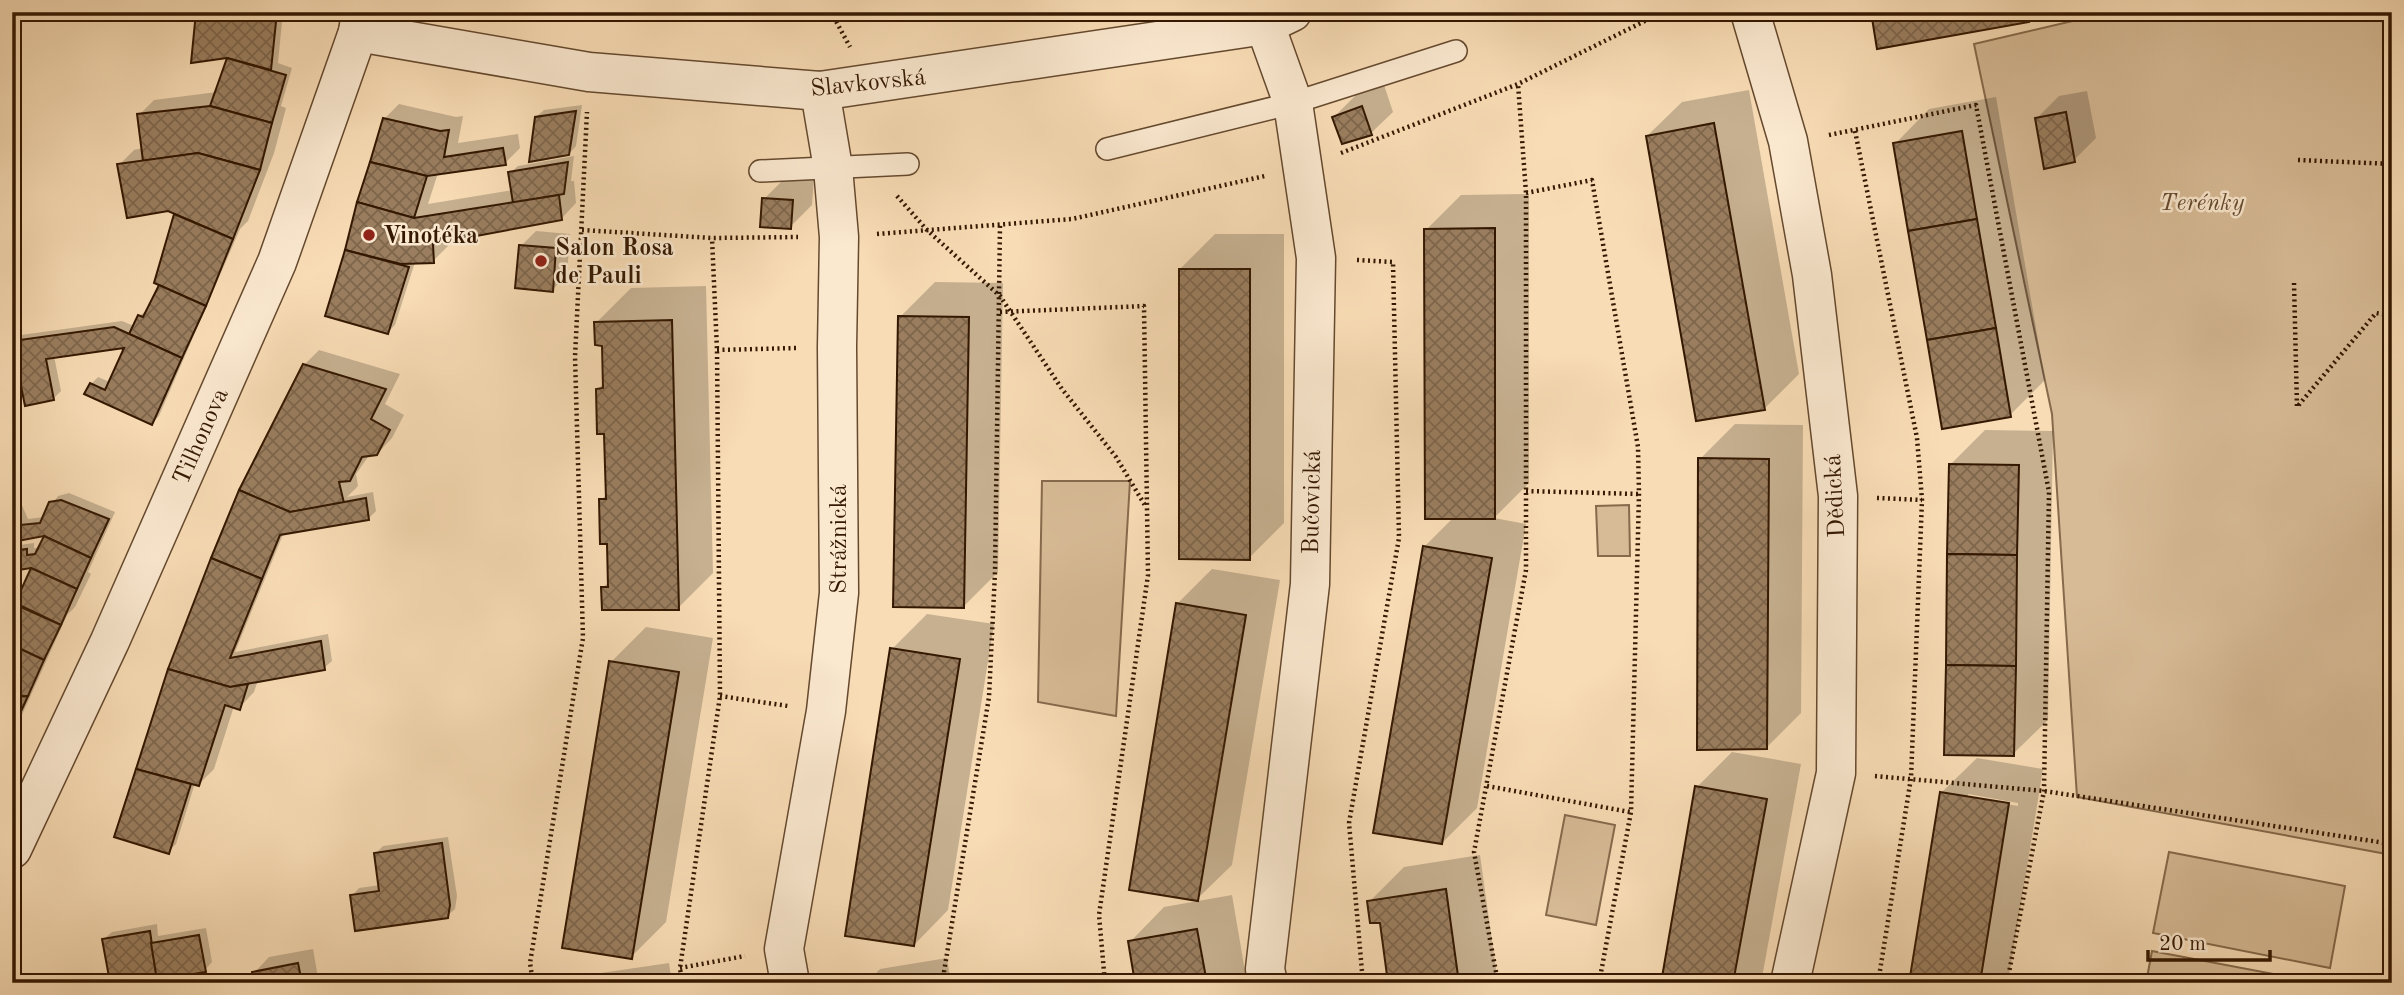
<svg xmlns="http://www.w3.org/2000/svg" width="2404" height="995" font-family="'Old Standard TT',serif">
<defs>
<pattern id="building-cross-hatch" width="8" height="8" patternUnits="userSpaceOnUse" patternTransform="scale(1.75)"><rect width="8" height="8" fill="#9a7e5f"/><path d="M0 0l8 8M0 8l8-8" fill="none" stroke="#7e664c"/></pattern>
</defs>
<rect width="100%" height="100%" fill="#f8dcb5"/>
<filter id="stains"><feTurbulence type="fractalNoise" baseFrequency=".00286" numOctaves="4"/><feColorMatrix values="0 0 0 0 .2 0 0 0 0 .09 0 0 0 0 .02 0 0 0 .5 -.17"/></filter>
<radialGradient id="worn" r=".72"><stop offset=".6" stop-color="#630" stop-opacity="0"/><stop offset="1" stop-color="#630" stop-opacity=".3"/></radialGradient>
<g fill="#d7bb96" stroke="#866a4c" stroke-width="2">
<path d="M2111 12H2392V855L2077 797 2052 414 1974 44Z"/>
<path d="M1042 481H1130L1116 716 1038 702Z"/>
<path d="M1629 505 1630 556H1598L1596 506Z"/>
<path d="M1565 815 1615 825 1596 925 1546 915Z"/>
<path d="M2169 852 2345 886 2330 968 2153 933Z"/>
<path d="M2152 951 2311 981V983H2146Z"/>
</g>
<g fill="#0003" fill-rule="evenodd">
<path d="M198 12H283L278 63 292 68 281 106 286 108 274 153 248 221 240 229 159 416 152 423 91 384 98 377 110 382 126 346 54 356 61 391 53 399 13 342 21 335 122 321 134 326 139 316 149 309 161 284 177 213 119 165 134 150 143 148 139 115 154 100 217 92 230 56Z"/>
<path d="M1872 12H2036L2028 20Z"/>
<path d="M1384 85 1393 112 1371 133 1334 117 1356 95Z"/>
<path d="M1749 90 1799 374 1764 409 1647 136 1682 102Z"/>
<path d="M2087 91 2096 138 2074 160 2037 118 2059 96Z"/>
<path d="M1996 97 2045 380 2010 415 1895 144 1929 109Z"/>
<path d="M399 104 456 117 463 116 458 143 518 134 520 148 505 163 438 173 428 204 513 190 510 173 518 166 574 156 571 181H574L576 203 561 219 448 239V246L433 261 415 262 395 325 388 332 346 252 384 119Z"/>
<path d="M582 105 576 146 569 154 536 117 544 110Z"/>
<path d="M786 177 814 178 812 205 790 227 764 199Z"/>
<path d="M1529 194V483L1494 518 1526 524 1477 808 1442 843 1424 547 1454 517 1426 230 1461 195Z"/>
<path d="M536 231 570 234 567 275 552 290 521 246Z"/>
<path d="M1215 234H1284V523L1249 558 1180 269Z"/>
<path d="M935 282 1003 283 998 572 963 607 900 317Z"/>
<path d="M706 286 713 573 678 608 602 588 610 581 609 542 601 500 608 493 606 432 598 389 605 382 604 344 596 323 631 288Z"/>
<path d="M319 350 400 374 385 404 404 415 392 438 377 454H370L356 474 358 486 347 497 373 492 376 511 369 518 284 532 235 652 328 634 332 661 324 668 258 680 254 692 239 708 234 706 214 769 199 784 195 783 176 844 168 852 116 836 170 670 304 365Z"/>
<path d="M1735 424 1803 425 1801 713 1767 747 1700 459Z"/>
<path d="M1985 430 2053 431 2048 720 2013 754 1950 465Z"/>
<path d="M69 493 115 512 88 572 91 574 75 607 67 615 12 737V598L20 597 34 565 12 569V546L34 543V548H40L47 534 12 540V505L21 503 28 519 44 517 58 496Z"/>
<path d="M1212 569 1280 580 1232 865 1197 899 1177 604Z"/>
<path d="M927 614 994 624 948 910 914 945 892 649Z"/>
<path d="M646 627 713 638 666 922 631 957 611 662Z"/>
<path d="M1732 752 1801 764 1761 983H1662L1697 787Z"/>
<path d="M1977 758 2043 769 2008 983H1911L1942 792ZM1968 794 2018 803V806L1968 798Z"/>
<path d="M448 837 457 896 455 909 447 916 352 896 359 888 380 885 376 853 383 846Z"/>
<path d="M1480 855 1498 983H1390L1381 922 1369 902 1404 867Z"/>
<path d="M1232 895 1247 983H1137L1130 942 1164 907Z"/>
<path d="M157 924 158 936 206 928 212 962 205 970 104 939 112 932Z"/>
<path d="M313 949 319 983H256L254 973 269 957Z"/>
<path d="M947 958 951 983H867L880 969Z"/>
<path d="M669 963 672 983H592L601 973Z"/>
</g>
<g fill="url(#building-cross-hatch)" stroke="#341801" stroke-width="2">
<path d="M196 12H277L271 70 227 58 191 63Z"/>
<path d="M1871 12H2027L2029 22 1877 49Z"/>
<path d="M227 58 286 75 272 123 210 106Z"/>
<path d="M210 106 272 123 260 170 198 153 143 161 137 114Z"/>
<path d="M1362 106 1372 135 1342 144 1332 117Z"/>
<path d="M576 111 569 155 529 162 535 117Z"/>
<path d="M2066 112 2075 162 2044 169 2035 118Z"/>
<path d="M383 118 440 131 449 130 444 157 503 148 506 165 427 176 370 162Z"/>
<path d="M1714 123 1765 410 1696 421 1646 136Z"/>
<path d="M1962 131 1977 219 1908 231 1893 143Z"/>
<path d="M198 153 260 170 233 239 168 211 127 218 117 164Z"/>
<path d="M370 162 427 176 414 218 357 202Z"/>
<path d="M568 162 564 194 513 203 508 172Z"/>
<path d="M559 195 562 220 433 244 434 263 401 264 345 250 357 202 414 218Z"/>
<path d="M762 198 793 200 791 229 760 227Z"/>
<path d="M174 214 233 239 206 306 154 283Z"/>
<path d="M1977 219 1996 328 1927 340 1908 231Z"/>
<path d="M1495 228V519H1425L1424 229Z"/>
<path d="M519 245 556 248 553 292 515 288Z"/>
<path d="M345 250 409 267 388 334 325 316Z"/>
<path d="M1179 269H1250V560L1179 559Z"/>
<path d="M159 285 206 306 182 358 129 334 138 315 143 317Z"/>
<path d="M898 316 969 317 964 608 893 607Z"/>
<path d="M672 320 679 610H602L601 587H608L607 544H600L599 499H606L604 434H597L596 389 603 388 602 346 595 345 594 322Z"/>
<path d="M114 327 182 358 152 425 84 394 90 383 105 390 124 348 46 359 54 400 25 406 12 341Z"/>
<path d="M1996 328 2011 417 1942 429 1927 340Z"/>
<path d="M303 364 386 389 371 419 390 430 377 455 362 457 350 481 339 482 344 503 290 512 239 490Z"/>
<path d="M1698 458 1769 459 1767 749 1697 750Z"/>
<path d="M1949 464 2019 465 2017 555 1947 554Z"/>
<path d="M239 490 290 512 366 498 369 520 280 535 262 579 211 558Z"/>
<path d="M61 500 109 519 91 558 44 536 12 542V510L20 525 40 523 49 502Z"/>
<path d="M44 536 91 558 77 589 31 568 12 571V551L27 549V555L35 554Z"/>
<path d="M1423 546 1492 558 1442 844 1373 833Z"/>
<path d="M1947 554 2017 555 2016 666 1946 665Z"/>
<path d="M211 558 262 579 230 658 321 641 325 670 230 687 168 669Z"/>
<path d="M31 568 77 589 61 625 15 603Z"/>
<path d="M12 603 61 625 44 660 12 645Z"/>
<path d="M1176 603 1246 615 1198 901 1129 890Z"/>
<path d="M12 645 44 660 28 696 12 697Z"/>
<path d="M890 648 960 659 914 946 845 936Z"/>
<path d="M609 661 679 672 632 959 562 948Z"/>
<path d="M1946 665 2016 666 2014 756 1944 755Z"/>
<path d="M168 669 230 687 248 684 240 710 225 705 199 786 136 769Z"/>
<path d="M28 696 12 731V697Z"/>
<path d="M136 769 191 784 169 854 114 837Z"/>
<path d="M1695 786 1767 799 1733 983H1661Z"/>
<path d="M1940 792 2009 803 1980 983H1909Z"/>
<path d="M442 843 450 905 448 918 355 931 350 895 379 891 374 853Z"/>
<path d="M1446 889 1459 983H1388L1380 923H1370L1367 901Z"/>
<path d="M1197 929 1207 983H1135L1128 941Z"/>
<path d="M150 931 157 980 138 983 109 977 102 939Z"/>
<path d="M199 935 206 972 157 980 151 943Z"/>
<path d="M298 963 302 983H254L252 972Z"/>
</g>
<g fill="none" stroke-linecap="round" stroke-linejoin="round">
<g stroke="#65492e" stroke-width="24">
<g id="service">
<path d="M1107 149 1293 103 1456 51"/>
<path d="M760 171 908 164"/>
</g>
</g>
<g stroke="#65492e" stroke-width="41">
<g id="minor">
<path d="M1750 12 1788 141 1812 275 1838 496 1836 773 1790 983"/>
<path d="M1265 25 1293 103 1316 258 1310 584 1265 969 1268 983"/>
<path d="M358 32 589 72 820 91 1265 25 1292 12"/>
<path d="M12 849 110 641 277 262 358 32 361 12"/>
<path d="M790 983 784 949 826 711 839 593 837 347 839 237 833 168 820 91"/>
</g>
</g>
<g stroke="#341801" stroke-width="4.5" stroke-dasharray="2 3.5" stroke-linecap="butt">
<path d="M831 12 850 47"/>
<path d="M1855 131 1917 438 1922 500 1911 778 1878 983"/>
<path d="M1829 135 1976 105 2049 492 2044 791 2007 983"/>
<path d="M1341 153 1518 84 1663 12"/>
<path d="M2298 160 2392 164"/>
<path d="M1526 193 1592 180 1638 447 1639 494 1631 812 1599 983"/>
<path d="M897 196 927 230 1000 296 1062 389 1116 457 1146 507"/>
<path d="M582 230 712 238 798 237"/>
<path d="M877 234 1072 219 1265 176"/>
<path d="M1357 260 1393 262 1399 538 1349 823 1363 983"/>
<path d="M2294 283 2297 407 2376 313 2392 316"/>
<path d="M1000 312 1144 306 1148 575 1099 915 1105 983"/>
<path d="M717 350 797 348"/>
<path d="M1526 491 1639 494"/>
<path d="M1877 498 1922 500"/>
<path d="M720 696 788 706"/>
<path d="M1875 776 2044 791 2392 844"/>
<path d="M1487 786 1630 812"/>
<path d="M680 968 745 956"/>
<path d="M533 983 530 963 583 638 575 357 587 112"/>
<path d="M682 983 680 968 720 696 717 350 712 238"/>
<path d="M945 983 944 972 989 697 995 572 1000 225"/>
<path d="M1498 983 1474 852 1526 570V193L1518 84"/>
</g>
<use href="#service" stroke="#fae8cf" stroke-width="21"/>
<use href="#minor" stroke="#fae8cf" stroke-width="38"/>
</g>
<g fill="#8f2418" stroke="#fae8cf" stroke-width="2.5">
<circle cx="369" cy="235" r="7"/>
<circle cx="541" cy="261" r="7"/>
</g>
<g text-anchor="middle" stroke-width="5" stroke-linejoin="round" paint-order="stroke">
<g font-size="24" fill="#341801" stroke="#fae8cf">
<text transform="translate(868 82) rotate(-6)" y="8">Slavkovská</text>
<text transform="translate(200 436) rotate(-66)" y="8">Tilhonova</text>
<text transform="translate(1834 496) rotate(-93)" y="8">Dědická</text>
<text transform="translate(1311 502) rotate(-89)" y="8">Bučovická</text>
<text transform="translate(838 539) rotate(-90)" y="8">Strážnická</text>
</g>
<g font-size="24" font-style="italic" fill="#65492e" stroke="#fae8cf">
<text x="2202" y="210">Terénky</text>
</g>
<g font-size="24" font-weight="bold" fill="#341801" stroke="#fae8cf" text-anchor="start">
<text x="383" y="243">Vinotéka</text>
<text x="555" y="255">Salon Rosa<tspan x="555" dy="28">de Pauli</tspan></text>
</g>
</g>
<rect width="2404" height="995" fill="none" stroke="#f8dcb5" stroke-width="42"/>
<rect x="14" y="14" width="2376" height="967" fill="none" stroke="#341801" stroke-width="3.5"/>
<rect x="21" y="21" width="2362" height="953" fill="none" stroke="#341801" stroke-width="2"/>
<path d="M2148 950v10h122v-10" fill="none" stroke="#341801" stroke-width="3.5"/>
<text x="2159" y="950" font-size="21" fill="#341801" stroke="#fae8cf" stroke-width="5" paint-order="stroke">20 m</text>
<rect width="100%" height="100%" filter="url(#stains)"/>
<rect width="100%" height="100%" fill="url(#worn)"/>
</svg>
